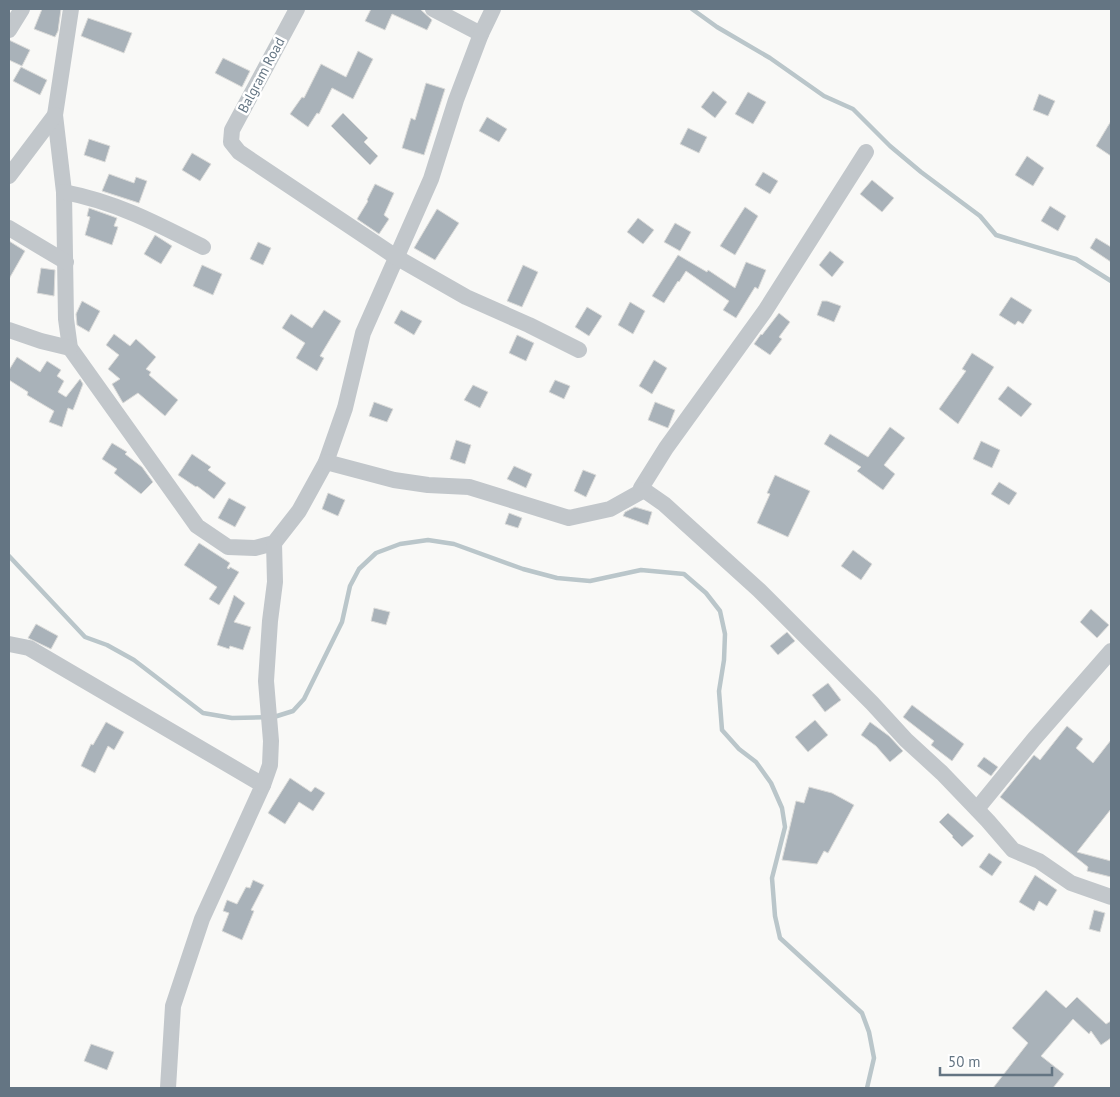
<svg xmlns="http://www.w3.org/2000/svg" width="1120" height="1097" font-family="'PT Sans',sans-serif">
<rect width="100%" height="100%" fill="#f9f9f7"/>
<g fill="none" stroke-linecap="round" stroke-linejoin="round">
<g stroke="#bac6ca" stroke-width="4.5">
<path d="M692 9 717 27 770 58 824 96 853 109 890 146 921 172 980 216 996 235 1076 259 1111 281"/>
<path d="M9 556 85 637 107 645 134 660 203 713 232 718 274 717 293 711 304 699 342 622 350 586 359 569 376 553 400 544 428 540 454 544 523 569 557 578 590 581 641 570 684 574 706 593 720 611 725 634 724 660 719 691 722 730 739 749 756 762 771 783 782 808 785 827 772 878 775 916 780 938 862 1013 869 1032 874 1058 867 1088"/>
</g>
</g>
<g fill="#a9b2b9" stroke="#dbdbd9">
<path d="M42 9H61L58 31 55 37 34 29Z"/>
<path d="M371 9H420L432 20 427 30 392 14 385 30 365 21Z"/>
<path d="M88 18 132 33 124 53 81 36Z"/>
<path d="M9 40 30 50 22 66 9 60Z"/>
<path d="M358 51 373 59 353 99 332 88 319 114 317 113 308 127 290 114 302 97 304 98 321 64 346 77Z"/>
<path d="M223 58 250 71 242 87 215 73Z"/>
<path d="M21 67 47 80 40 95 13 81Z"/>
<path d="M426 83 445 89 424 155 402 148 411 118 415 120Z"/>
<path d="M713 91 727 102 715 118 701 107Z"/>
<path d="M748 92 766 102 753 124 735 114Z"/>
<path d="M1039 94 1055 101 1048 116 1033 110Z"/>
<path d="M343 113 368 138 364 142 378 156 370 165 331 126Z"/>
<path d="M487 117 507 129 499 142 479 131Z"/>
<path d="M1111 121V156L1096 146Z"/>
<path d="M688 128 707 137 699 153 680 144Z"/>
<path d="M89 139 110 146 105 162 84 155Z"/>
<path d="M192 153 211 164 200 181 182 170Z"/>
<path d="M1027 156 1044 168 1033 186 1015 175Z"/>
<path d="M763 172 778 181 770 194 755 185Z"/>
<path d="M109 174 134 183 136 177 147 181 139 203 102 191Z"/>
<path d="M872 180 894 198 882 212 860 194Z"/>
<path d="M375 184 394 193 384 215 389 219 379 234 357 219 368 201 367 200Z"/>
<path d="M1050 206 1066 216 1058 231 1041 221Z"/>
<path d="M745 207 758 216 735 255 720 246Z"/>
<path d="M89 208 117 218 114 226 118 227 112 245 85 235 90 217 87 216Z"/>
<path d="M437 209 459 223 435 260 414 248Z"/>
<path d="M638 218 654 230 643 244 627 232Z"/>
<path d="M675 223 691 232 680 251 664 242Z"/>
<path d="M155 235 172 246 161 264 144 254Z"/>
<path d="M1096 238 1111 247V262L1090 248Z"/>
<path d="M9 241 25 251 9 279Z"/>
<path d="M258 242 271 248 263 265 250 259Z"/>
<path d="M830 251 844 262 832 277 819 265Z"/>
<path d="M678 255 707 272 708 270 735 288 746 262 766 270 758 289 755 287 736 318 723 310 729 301 686 271 679 282 678 281 664 303 652 296Z"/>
<path d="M202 265 222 274 213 295 193 286Z"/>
<path d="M523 265 538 272 522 307 507 301Z"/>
<path d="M41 268 55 270 54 296 37 293Z"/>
<path d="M1011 297 1032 310 1023 324 1018 321 1015 325 999 315Z"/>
<path d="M82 301 100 311 89 332 77 325 76 314Z"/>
<path d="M822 301H827L841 306 834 322 817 315Z"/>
<path d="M630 302 645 311 633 334 618 325Z"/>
<path d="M587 307 602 316 589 336 575 327Z"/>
<path d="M324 310 341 321 320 356 324 358 317 371 296 358 305 343 282 328 291 314 312 328Z"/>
<path d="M401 310 422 321 414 335 394 323Z"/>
<path d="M779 313 790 322 779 337 782 339 770 355 754 344 761 334 762 335Z"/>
<path d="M114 334 130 346 136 339 156 357 146 369 151 372 149 375 178 400 165 416 138 393 123 403 112 384 120 379 108 369 119 355 106 345Z"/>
<path d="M517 335 534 343 526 361 509 353Z"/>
<path d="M972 353 994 367 958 424 939 409 966 371 962 369Z"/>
<path d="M17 357 40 372 47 361 61 370 57 376 64 381 58 392 66 397 80 379 83 384 73 410 68 408 62 427 49 422 54 411 27 395 28 392 9 380V370Z"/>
<path d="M654 360 667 368 652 394 639 386Z"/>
<path d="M555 380 570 386 564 399 549 392Z"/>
<path d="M473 385 488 392 480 408 464 400Z"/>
<path d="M1008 386 1032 404 1021 417 998 399Z"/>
<path d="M374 402 393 409 387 422 369 416Z"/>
<path d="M655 402 675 410 668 428 648 420Z"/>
<path d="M890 427 905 438 884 465 895 474 883 490 857 471 861 467 824 444 830 434 868 457Z"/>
<path d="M456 440 471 445 465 464 450 459Z"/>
<path d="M981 441 1000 450 992 468 973 459Z"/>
<path d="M112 443 127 452 125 454 142 467 153 482 141 494 114 473 117 469 102 459Z"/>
<path d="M192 454 211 467 208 470 226 483 214 499 197 486 196 487 178 475Z"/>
<path d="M514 466 532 474 526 488 507 479Z"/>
<path d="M583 470 596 475 586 497 574 491Z"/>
<path d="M775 475 810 491 788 537 757 523 770 494 767 493Z"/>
<path d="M999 482 1017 493 1009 505 991 494Z"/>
<path d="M328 493 345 500 338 516 322 509Z"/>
<path d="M229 498 246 507 235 527 218 518Z"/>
<path d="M635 507 652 512 648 525 623 516 625 512Z"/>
<path d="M509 513 522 518 518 528 505 524Z"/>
<path d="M199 543 230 563 227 568 229 569 230 567 239 572 219 605 209 599 217 587 184 565Z"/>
<path d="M853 550 872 564 861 580 841 566Z"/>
<path d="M234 595 245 603 234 622 251 627 243 650 230 646 229 649 217 645Z"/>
<path d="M374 608 390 612 386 625 371 621Z"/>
<path d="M1091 609 1109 625 1097 638 1080 622Z"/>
<path d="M36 624 58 636 51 649 28 638Z"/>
<path d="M787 632 795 641 778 655 770 646Z"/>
<path d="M828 683 841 700 825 712 812 695Z"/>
<path d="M912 705 964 744 952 761 931 745 934 741 903 717Z"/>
<path d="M815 720 828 735 808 752 795 737Z"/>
<path d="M106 722 124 732 114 750 108 746 95 773 81 766 91 744 93 745Z"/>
<path d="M870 722 889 736 903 751 890 762 876 746 861 735Z"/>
<path d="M1067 726 1083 739 1076 748 1093 763 1111 740V809L1077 852 1111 861V877L1087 871 1088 867 1000 797 1034 755 1040 760Z"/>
<path d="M984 757 998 767 991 776 977 766Z"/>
<path d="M290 778 311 792 315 787 325 793 313 811 299 802 285 824 268 813Z"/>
<path d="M809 787 832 793 854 805 828 853 824 851 817 864 782 860 796 801 804 803Z"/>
<path d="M948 813 974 836 962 847 952 837 953 836 939 822Z"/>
<path d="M989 853 1002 862 992 876 979 867Z"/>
<path d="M1035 875 1057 890 1047 906 1039 901 1034 911 1019 902Z"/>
<path d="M253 880 264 885 251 910 254 911 242 940 222 931 229 913 223 911 227 900 237 904 246 887 250 888Z"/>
<path d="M1094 910 1105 913 1100 932 1089 929Z"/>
<path d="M1046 990 1066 1008 1077 997 1106 1024 1111 1021V1038L1101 1045 1091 1031 1089 1034 1073 1019 1041 1056 1064 1074 1053 1088H993L1028 1043 1012 1028Z"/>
<path d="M91 1044 114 1052 107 1070 84 1061Z"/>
</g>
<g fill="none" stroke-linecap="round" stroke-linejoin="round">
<g stroke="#c2c7cb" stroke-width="16">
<path d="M71 9 55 115 64 192 66 319 70 348 197 526 228 547 255 548 274 543 299 511 326 462 345 408 363 333 431 179 456 100 481 34 433 9"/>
<path d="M297 9 232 130 231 142 239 152 396 257 466 297 529 325 579 350"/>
<path d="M9 30 22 9"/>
<path d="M481 34 493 9"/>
<path d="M866 152 765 311 666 448 641 488 664 504 759 590 872 703 906 740 942 773 988 821 1013 850 1039 861 1071 883 1111 897"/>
<path d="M9 176 55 115"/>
<path d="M64 192C116 202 156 223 203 247"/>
<path d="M9 228 66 262"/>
<path d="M9 330 41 341 70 348"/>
<path d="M326 462 394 480 428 485 469 487 569 518 610 509 644 490"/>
<path d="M9 644 29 648 263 785 202 919 173 1006 168 1088"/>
<path d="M263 785 270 765 271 741 266 681 270 621 275 582 274 543"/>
<path d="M977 809 1034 739 1111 651"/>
</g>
</g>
<g text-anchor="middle" stroke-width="5" stroke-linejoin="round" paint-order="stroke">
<g font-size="14" fill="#647583" stroke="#fff">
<text transform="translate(261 75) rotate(-62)" y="5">Balgram Road</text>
</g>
</g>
<rect width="1120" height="1097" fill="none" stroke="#647583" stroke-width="20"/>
<path d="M940 1067v8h112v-8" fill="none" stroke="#647583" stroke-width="2.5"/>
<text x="948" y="1067" font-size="15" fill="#647583" stroke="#ffffff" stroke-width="4" paint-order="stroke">50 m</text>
</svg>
